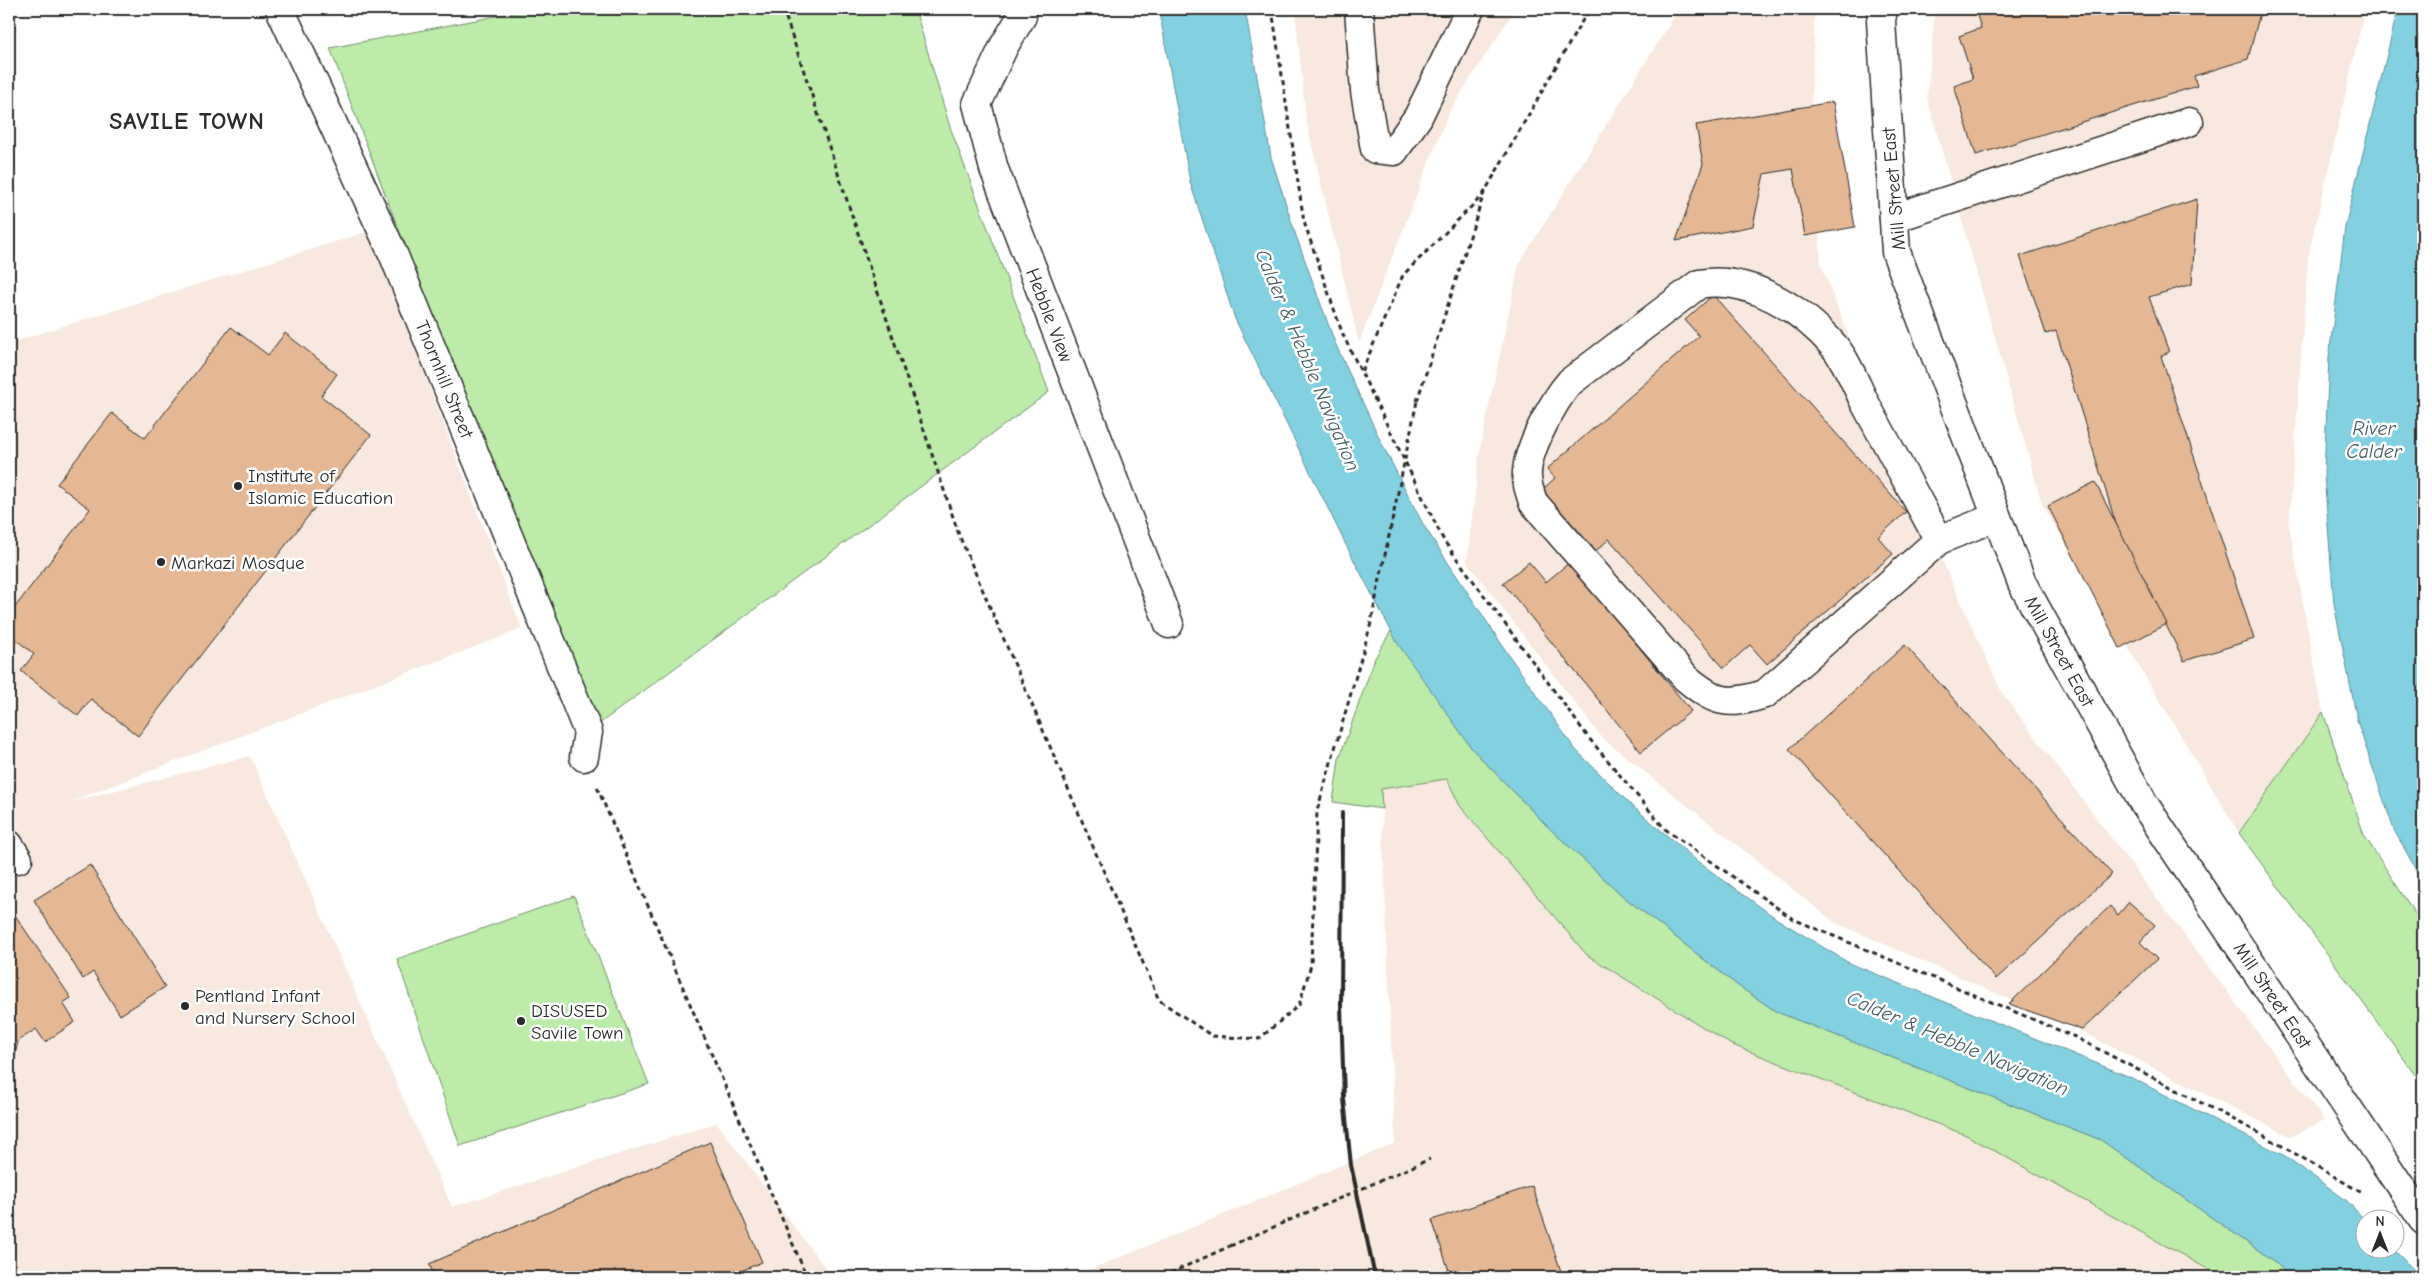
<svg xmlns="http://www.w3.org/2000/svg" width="2432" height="1286" font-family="'Comic Neue',sans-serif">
<rect width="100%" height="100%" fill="#fff"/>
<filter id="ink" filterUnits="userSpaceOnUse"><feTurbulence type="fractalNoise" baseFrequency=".02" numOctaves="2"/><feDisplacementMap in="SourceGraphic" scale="10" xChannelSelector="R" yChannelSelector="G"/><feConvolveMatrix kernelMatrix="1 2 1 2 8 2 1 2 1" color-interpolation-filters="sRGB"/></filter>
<g filter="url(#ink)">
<g fill="#f7e9df">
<path d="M1295 9H1515L1448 114 1359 343 1306 121Z"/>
<path d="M1679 9H1815L1811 111 1821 264 1894 454 2002 693 2324 1120 2291 1137 2068 1025 1834 922 1602 738 1467 562 1480 448 1519 264Z"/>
<path d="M1935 9H2365L2308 258 2289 526 2323 712 2239 833 2042 504 1927 98Z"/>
<path d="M370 231 522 629 69 802 250 756 452 1207 717 1123 832 1277H9V343Z"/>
<path d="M1447 779 1460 806 1587 955 1730 1044 1966 1135 2222 1277H1073L1395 1143 1381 789Z"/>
</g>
<g fill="#bcebaa" stroke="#748b6a">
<path d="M533 9H915L950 127 1049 392 588 732 330 48Z"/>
<path d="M1391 631 1473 750 1548 827 1624 897 1737 985 1777 1012 2101 1140 2275 1262 2291 1277H2222L1966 1135 1730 1044 1587 955 1460 806 1447 779 1381 789 1382 809 1333 802 1339 759 1375 658Z"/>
<path d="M2323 712 2364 835 2423 926V1085L2239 833Z"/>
<path d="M574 896 649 1084 460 1146 397 959Z"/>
</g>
<g fill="#83d1e0" stroke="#608f98">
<path d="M1159 9H1245L1271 157 1295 233 1335 343 1382 444 1424 526 1510 657 1575 749 1631 805 1697 861 1777 919 1849 963 2130 1077 2285 1156 2346 1200 2364 1219V1248L2393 1249 2421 1277H2291L2275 1262 2101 1140 1777 1012 1737 985 1624 897 1548 827 1473 750 1398 644 1347 547 1235 319 1190 182Z"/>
<path d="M2398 9H2423V882L2394 830 2358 724 2334 604 2324 474 2329 357 2345 227Z"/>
</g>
<g fill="#e4b795" stroke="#2b2b2b">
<path d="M1975 9H2261L2248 59 2194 76 2197 86 1976 155 1954 86 1973 79 1959 36 1981 28Z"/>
<path d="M1833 102 1855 227 1805 236 1793 169 1764 174 1753 226 1676 241 1703 164 1696 125Z"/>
<path d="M2197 199 2192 284 2149 297 2169 352 2161 356 2254 639 2184 661 2117 527 2056 331 2046 334 2020 256Z"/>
<path d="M1713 295 1906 512 1878 537 1893 554 1767 664 1750 645 1724 668 1609 539 1596 551 1542 490 1555 478 1547 469 1699 336 1685 320Z"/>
<path d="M231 327 268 355 285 333 337 374 321 396 371 435 138 736 91 699 78 716 21 671 34 654 9 634V615L90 509 57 484 112 413 145 438Z"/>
<path d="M2095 482 2167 624 2120 648 2048 506Z"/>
<path d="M1529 562 1546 582 1570 562 1691 711 1641 752 1503 583Z"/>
<path d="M1905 645 2112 874 1996 979 1789 749Z"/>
<path d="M90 865 165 987 120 1015 93 972 83 979 34 900Z"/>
<path d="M2129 902 2155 925 2140 942 2157 959 2082 1030 2009 1004 2110 906 2118 915Z"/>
<path d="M13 912 71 998 63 1003 75 1022 45 1042 36 1029 18 1041 9 1086V915Z"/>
<path d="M710 1142 762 1262 727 1277H435L429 1264Z"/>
<path d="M1532 1186 1563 1277H1451L1432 1220Z"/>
</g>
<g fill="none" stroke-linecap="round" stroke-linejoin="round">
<g stroke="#2b2b2b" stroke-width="31">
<g id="minor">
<path d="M280 9 394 256 588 732 584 757"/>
<path d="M1020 9 1022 16 1004 46 977 104 994 169 1169 624"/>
<path d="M1359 9 1365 91 1375 149 1394 151 1418 117 1470 9"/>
<path d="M1883 9 1881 21 1896 252 2022 583 2144 804 2423 1220"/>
<path d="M1894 218 2189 122"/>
<path d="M1939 540C1914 494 1890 449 1865 403 1856 385 1847 361 1834 346 1802 309 1749 275 1699 284L1570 382C1554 400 1528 448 1527 472 1526 483 1530 492 1533 502L1686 678C1716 703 1727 706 1765 694L1939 540 1996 517"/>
<path d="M9 845 18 859"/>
</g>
</g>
<g stroke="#2b2b2b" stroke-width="3" stroke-dasharray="5 4" stroke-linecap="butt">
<path d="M783 9 959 535 1159 1000 1212 1036 1259 1039 1299 1005 1311 965 1317 811 1370 627"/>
<path d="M1272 9 1304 222 1343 335 1444 541 1588 737 1665 829 1793 919 2075 1037 2265 1136 2364 1194"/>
<path d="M1362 371 1403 275 1484 194"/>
<path d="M1417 401 1484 193 1589 9"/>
<path d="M597 787 807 1277"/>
<path d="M1162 1277 1230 1246"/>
</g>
<use href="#minor" stroke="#fff" stroke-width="28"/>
<path stroke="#2b2b2b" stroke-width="4" d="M1342 813 1341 1005 1344 1099 1351 1165 1375 1277"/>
<g stroke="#2b2b2b" stroke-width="3" stroke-dasharray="5 4" stroke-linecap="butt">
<path d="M1370 627 1417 401"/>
<path d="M1230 1246 1430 1159"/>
</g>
</g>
</g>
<g fill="#2b2b2b" stroke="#fff" stroke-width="2">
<circle cx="238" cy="486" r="5"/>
<circle cx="161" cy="562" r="5"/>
<circle cx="185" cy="1006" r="5"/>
<circle cx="521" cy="1021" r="5"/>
</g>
<g text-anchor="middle" stroke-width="5" stroke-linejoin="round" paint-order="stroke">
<g font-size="19" fill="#2b2b2b" stroke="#fff">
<text transform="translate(1893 189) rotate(-95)" y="7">Mill Street East</text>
<text transform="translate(1050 315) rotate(69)" y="7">Hebble View</text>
<text transform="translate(445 379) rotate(68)" y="7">Thornhill Street</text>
<text transform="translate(2060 651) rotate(61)" y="7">Mill Street East</text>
<text transform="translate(2273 995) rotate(56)" y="7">Mill Street East</text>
</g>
<g font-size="19" fill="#2b2b2b" stroke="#fff" text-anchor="start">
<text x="248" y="482">Institute of<tspan x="248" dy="22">Islamic Education</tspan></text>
<text x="171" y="569">Markazi Mosque</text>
<text x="195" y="1002">Pentland Infant<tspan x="195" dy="22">and Nursery School</tspan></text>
<text x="531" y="1017">DISUSED<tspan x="531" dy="22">Savile Town</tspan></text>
</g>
<g font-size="20" font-style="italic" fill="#455d61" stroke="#fff">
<text transform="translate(1308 360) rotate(67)" y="7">Calder &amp; Hebble Navigation</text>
<text x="2374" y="435">River<tspan x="2374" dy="23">Calder</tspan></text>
<text transform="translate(1958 1043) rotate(23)" y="7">Calder &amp; Hebble Navigation</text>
</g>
<g font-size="24" font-weight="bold" letter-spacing="1" fill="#2b2b2b" stroke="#fff">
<text x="187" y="129">SAVILE TOWN</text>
</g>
</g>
<rect width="2432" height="1286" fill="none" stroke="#fff" stroke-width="30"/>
<rect x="15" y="15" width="2402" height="1256" fill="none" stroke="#2b2b2b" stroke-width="2" filter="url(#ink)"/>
<g transform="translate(2380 1234)"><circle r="24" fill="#ffffff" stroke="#aaaaaa"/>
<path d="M0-4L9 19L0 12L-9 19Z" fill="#2b2b2b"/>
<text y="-8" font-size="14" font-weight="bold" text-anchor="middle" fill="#2b2b2b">N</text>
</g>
</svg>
